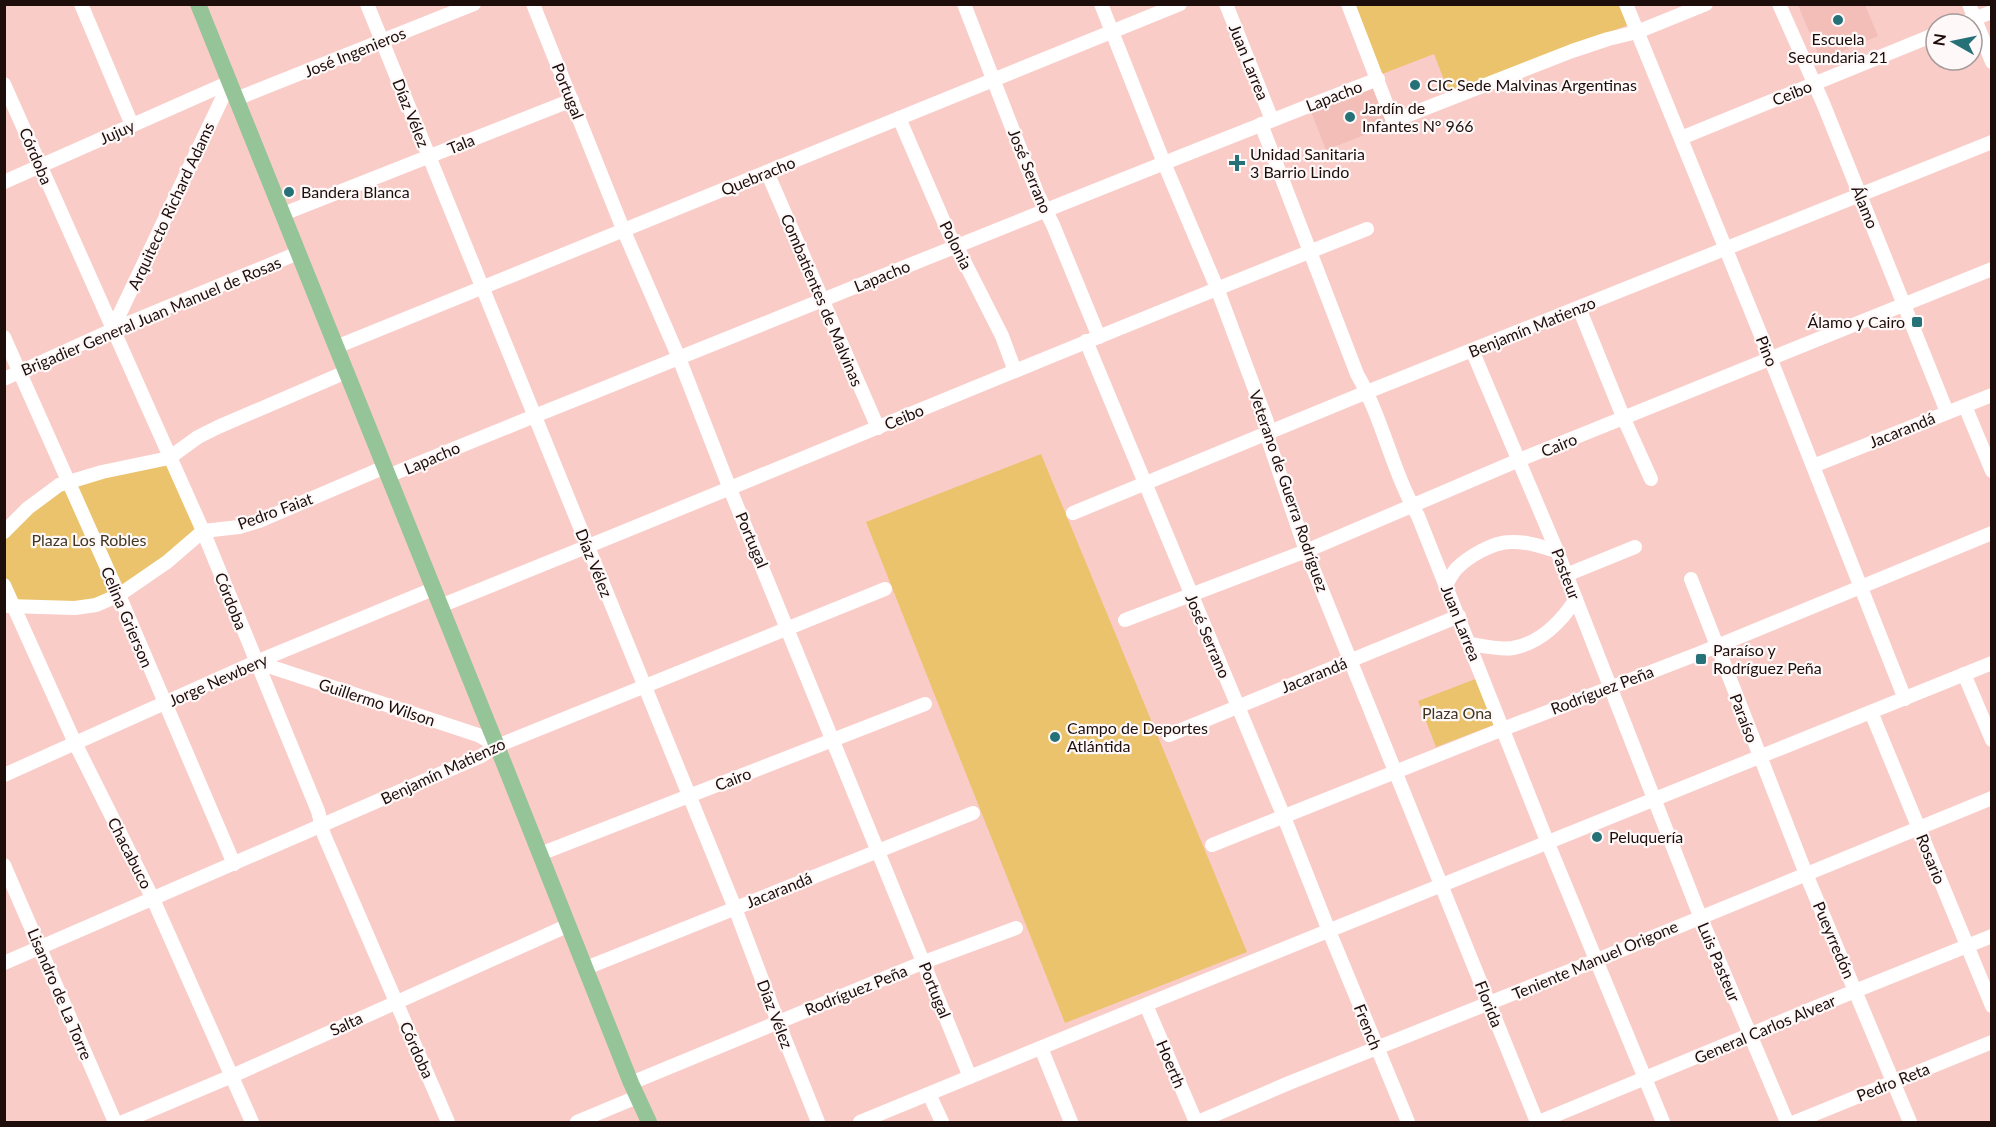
<svg xmlns="http://www.w3.org/2000/svg" width="1996" height="1127" font-family="Lato,sans-serif">
<rect width="100%" height="100%" fill="#faccc8"/>
<g fill="#f3bdb8">
<path d="M1798 5H1865L1878 36 1821 60Z"/>
<path d="M1374 84 1390 125 1326 150 1310 109Z"/>
</g>
<g fill="#ebc36c">
<path d="M1355 5H1620L1628 25 1449 93 1434 54 1382 74Z"/>
<path d="M1041 454 1247 952 1065 1023 866 522Z"/>
<path d="M169 458 203 531 107 601 5 606V532L47 493Z"/>
<path d="M1478 678 1496 724 1436 747 1418 701Z"/>
</g>
<g fill="none" stroke-linecap="round" stroke-linejoin="round">
<g stroke="#fff" stroke-width="14">
<path d="M81 4 132 125"/>
<path d="M367 4 735 908 778 1022 818 1122"/>
<path d="M533 4 623 229 679 358 730 489 970 1077"/>
<path d="M964 4 1038 195 1053 225 1099 337"/>
<path d="M1101 4 1164 163 1217 288 1267 422 1269 442 1306 551 1537 1122"/>
<path d="M1226 4 1272 120"/>
<path d="M1348 4 1393 121 1572 51 1608 39 1637 32 1706 4"/>
<path d="M1626 4 1771 360 1905 699"/>
<path d="M1779 4 1823 103 1947 412"/>
<path d="M1969 4 1992 62"/>
<path d="M1960 24 1992 12"/>
<path d="M4 84 203 531 318 811 324 835 448 1122"/>
<path d="M236 99 474 4"/>
<path d="M899 118 950 236 961 255 1002 336 1015 371"/>
<path d="M1261 124 1357 374C1383 419 1392 471 1418 516L1547 841 1663 1122"/>
<path d="M1681 138 1936 34"/>
<path d="M767 172 878 428"/>
<path d="M4 182 230 82"/>
<path d="M283 214 572 100"/>
<path d="M1579 308 1624 419 1651 479"/>
<path d="M112 330 230 82"/>
<path d="M4 337 119 595 234 864"/>
<path d="M1086 341 1284 817 1329 931 1408 1122"/>
<path d="M336 347 1180 4"/>
<path d="M1472 350 1557 551 1700 916 1787 1122"/>
<path d="M4 379 112 330 298 253"/>
<path d="M1965 406 1992 471"/>
<path d="M1813 466 1992 395"/>
<path d="M388 476C486 435 583 397 681 357 913 264 1145 169 1378 79"/>
<path d="M1073 513 1367 392 1992 142"/>
<path d="M4 532 28 508 59 485 102 472 169 458 198 437 218 427 346 372"/>
<path d="M1566 575 1635 547"/>
<path d="M1691 579 1806 874 1910 1122"/>
<path d="M4 585 75 743 153 899 252 1122"/>
<path d="M1446 585C1449 580 1452 574 1456 569 1469 556 1493 542 1511 542 1527 541 1542 547 1557 551"/>
<path d="M7 606 75 608 96 605 119 595 167 562 203 531 239 527 259 521 385 467"/>
<path d="M440 606C750 482 1057 351 1367 229"/>
<path d="M1125 620 1306 551 1519 460 1992 269"/>
<path d="M1470 644C1483 646 1499 650 1513 648 1540 643 1561 622 1576 599"/>
<path d="M256 662 478 735 497 746"/>
<path d="M1964 674 1992 740"/>
<path d="M1871 712 1992 1006"/>
<path d="M1169 735 1459 616"/>
<path d="M4 775 256 662 433 589"/>
<path d="M1212 845 1503 729 1700 653 1992 533"/>
<path d="M540 854 925 704"/>
<path d="M4 865 115 1122"/>
<path d="M4 963 481 756 497 746 885 589"/>
<path d="M586 968 973 813"/>
<path d="M1146 1005 1196 1122"/>
<path d="M1041 1048 1071 1122"/>
<path d="M631 1083 924 962 1016 928"/>
<path d="M929 1094 942 1122"/>
<path d="M123 1122 232 1076 569 925"/>
<path d="M577 1122 637 1097"/>
<path d="M860 1122C1236 966 1614 816 1992 663"/>
<path d="M1198 1122 1289 1083 1597 960 1992 798"/>
<path d="M1539 1122 1855 991 1992 936"/>
<path d="M1795 1122 1992 1042"/>
</g>
<path stroke="#94c497" stroke-width="16" d="M198 4 497 746 631 1083 649 1122"/>
</g>
<g fill="#267078" stroke="#fef9f8" stroke-width="2">
<circle cx="1838" cy="20" r="6"/>
<circle cx="1415" cy="85" r="6"/>
<circle cx="1350" cy="117" r="6"/>
<path d="M1234 154h6v6h6v6h-6v6h-6v-6h-6v-6h6z"/>
<circle cx="289" cy="192" r="6"/>
<rect x="1911" y="316" width="12" height="12" rx="3"/>
<rect x="1695" y="653" width="12" height="12" rx="3"/>
<circle cx="1055" cy="737" r="6"/>
<circle cx="1597" cy="837" r="6"/>
</g>
<g text-anchor="middle" stroke-width="4.5" stroke-linejoin="round" paint-order="stroke">
<g font-size="16" fill="#1d0e0c" stroke="#fef9f8" text-anchor="start">
<text x="1838" y="45" text-anchor="middle">Escuela<tspan x="1838" dy="18">Secundaria 21</tspan></text>
<text x="1427" y="91">CIC Sede Malvinas Argentinas</text>
<text x="1362" y="114">Jardín de<tspan x="1362" dy="18">Infantes N° 966</tspan></text>
<text x="1250" y="160">Unidad Sanitaria<tspan x="1250" dy="18">3 Barrio Lindo</tspan></text>
<text x="301" y="198">Bandera Blanca</text>
<text x="1905" y="328" text-anchor="end">Álamo y Cairo</text>
<text x="1713" y="656">Paraíso y<tspan x="1713" dy="18">Rodríguez Peña</tspan></text>
<text x="1067" y="734">Campo de Deportes<tspan x="1067" dy="18">Atlántida</tspan></text>
<text x="1609" y="843">Peluquería</text>
</g>
<g font-size="16" fill="#1d0e0c" stroke="#fef9f8">
<text transform="translate(355 52) rotate(-22)" y="6">José Ingenieros</text>
<text transform="translate(1249 62) rotate(68)" y="6">Juan Larrea</text>
<text transform="translate(568 91) rotate(68)" y="6">Portugal</text>
<text transform="translate(1792 93) rotate(-22)" y="6">Ceibo</text>
<text transform="translate(1334 96) rotate(-21)" y="6">Lapacho</text>
<text transform="translate(411 113) rotate(68)" y="6">Díaz Vélez</text>
<text transform="translate(117 132) rotate(-24)" y="6">Jujuy</text>
<text transform="translate(461 144) rotate(-22)" y="6">Tala</text>
<text transform="translate(36 156) rotate(67)" y="6">Córdoba</text>
<text transform="translate(1030 171) rotate(68)" y="6">José Serrano</text>
<text transform="translate(758 176) rotate(-22)" y="6">Quebracho</text>
<text transform="translate(171 206) rotate(-65)" y="6">Arquitecto Richard Adams</text>
<text transform="translate(1865 207) rotate(68)" y="6">Álamo</text>
<text transform="translate(956 245) rotate(63)" y="6">Polonia</text>
<text transform="translate(882 276) rotate(-22)" y="6">Lapacho</text>
<text transform="translate(822 300) rotate(67)" y="6">Combatientes de Malvinas</text>
<text transform="translate(151 316) rotate(-23)" y="6">Brigadier General Juan Manuel de Rosas</text>
<text transform="translate(1532 327) rotate(-22)" y="6">Benjamín Matienzo</text>
<text transform="translate(1767 351) rotate(68)" y="6">Pino</text>
<text transform="translate(904 417) rotate(-23)" y="6">Ceibo</text>
<text transform="translate(1902 430) rotate(-22)" y="6">Jacarandá</text>
<text transform="translate(1559 445) rotate(-22)" y="6">Cairo</text>
<text transform="translate(432 458) rotate(-23)" y="6">Lapacho</text>
<text transform="translate(1289 491) rotate(71)" y="6">Veterano de Guerra Rodríguez</text>
<text transform="translate(275 511) rotate(-20)" y="6">Pedro Faiat</text>
<text transform="translate(752 540) rotate(67)" y="6">Portugal</text>
<text transform="translate(594 563) rotate(68)" y="6">Díaz Vélez</text>
<text transform="translate(1566 574) rotate(69)" y="6">Pasteur</text>
<text transform="translate(231 601) rotate(68)" y="6">Córdoba</text>
<text transform="translate(127 617) rotate(67)" y="6">Celina Grierson</text>
<text transform="translate(1461 623) rotate(68)" y="6">Juan Larrea</text>
<text transform="translate(1208 636) rotate(67)" y="6">José Serrano</text>
<text transform="translate(1314 675) rotate(-22)" y="6">Jacarandá</text>
<text transform="translate(218 680) rotate(-24)" y="6">Jorge Newbery</text>
<text transform="translate(1602 690) rotate(-21)" y="6">Rodríguez Peña</text>
<text transform="translate(377 702) rotate(18)" y="6">Guillermo Wilson</text>
<text transform="translate(1744 718) rotate(69)" y="6">Paraíso</text>
<text transform="translate(443 771) rotate(-25)" y="6">Benjamín Matienzo</text>
<text transform="translate(733 779) rotate(-21)" y="6">Cairo</text>
<text transform="translate(130 853) rotate(63)" y="6">Chacabuco</text>
<text transform="translate(1931 859) rotate(68)" y="6">Rosario</text>
<text transform="translate(779 890) rotate(-22)" y="6">Jacarandá</text>
<text transform="translate(1834 940) rotate(67)" y="6">Pueyrredón</text>
<text transform="translate(1595 960) rotate(-23)" y="6">Teniente Manuel Origone</text>
<text transform="translate(1719 962) rotate(67)" y="6">Luis Pasteur</text>
<text transform="translate(856 990) rotate(-22)" y="6">Rodríguez Peña</text>
<text transform="translate(935 990) rotate(68)" y="6">Portugal</text>
<text transform="translate(60 994) rotate(67)" y="6">Lisandro de La Torre</text>
<text transform="translate(1489 1004) rotate(68)" y="6">Florida</text>
<text transform="translate(775 1014) rotate(69)" y="6">Díaz Vélez</text>
<text transform="translate(346 1024) rotate(-25)" y="6">Salta</text>
<text transform="translate(1368 1027) rotate(68)" y="6">French</text>
<text transform="translate(1765 1029) rotate(-23)" y="6">General Carlos Alvear</text>
<text transform="translate(417 1050) rotate(66)" y="6">Córdoba</text>
<text transform="translate(1171 1064) rotate(67)" y="6">Hoerth</text>
<text transform="translate(1893 1082) rotate(-22)" y="6">Pedro Reta</text>
</g>
<g font-size="16" fill="#403621" stroke="#fef9f8">
<text x="89" y="546">Plaza Los Robles</text>
<text x="1457" y="719">Plaza Ona</text>
</g>
</g>
<rect width="1996" height="1127" fill="none" stroke="#1d0e0c" stroke-width="12"/>
<g transform="translate(1954 42) rotate(279)"><circle r="28" fill="#fef9f8" stroke="#a49b9a" stroke-width="1.5"/>
<path d="M0-4.5L10 22L0 15L-10 22Z" fill="#267078"/>
<text y="-9" font-size="16" font-weight="bold" text-anchor="middle" fill="#1d0e0c">N</text>
</g>
</svg>
